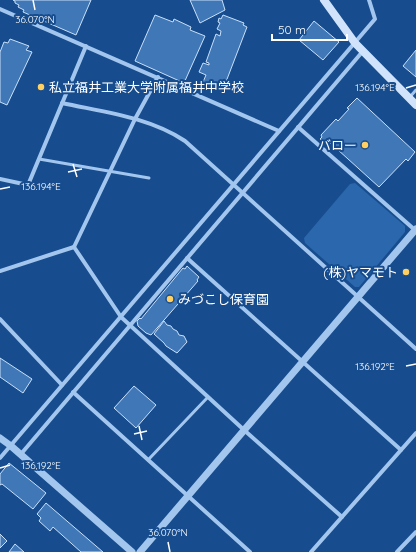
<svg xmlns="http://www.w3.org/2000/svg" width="416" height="552" font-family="Quicksand,'Noto Sans JP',sans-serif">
<rect width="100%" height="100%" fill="#174d8e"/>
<path fill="#2a67ac" d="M355 183 405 226V232L359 287H355L305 243 304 238 350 184Z"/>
<g fill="#4077b6" stroke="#c9e0fb">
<path d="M13 0H91L76 35 23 12 24 10 18 7 19 5 15 3V1Z"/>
<path d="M190 0H222L225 10 200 23Z"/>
<path d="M155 15 173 22 174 19 191 27 190 30 205 36 184 83 135 61Z"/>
<path d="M223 15 244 23 243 25 247 27 224 87 220 86 219 88 203 82 206 75 199 72 203 63 209 65V63L206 62 216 34 220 36 221 31 217 29 220 23 218 22 219 18 221 19Z"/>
<path d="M314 21 339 42 323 60 299 40Z"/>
<path d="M10 39 29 46 26 50 32 52 7 105 0 102V52L4 42 8 43Z"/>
<path d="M416 50V77L403 66Z"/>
<path d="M357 98 415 152 408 161 406 159 379 187 327 140 324 142 320 139 322 137 321 135 336 119 338 121 349 109 347 108Z"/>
<path d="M187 266 199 277 197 280 198 281 151 335 146 333 138 326 137 321 140 318 141 319 183 268 185 269Z"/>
<path d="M164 321 167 325 171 326 173 329 177 331 179 335 184 336 187 342 177 353 166 346 164 343 154 334Z"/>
<path d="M0 358 32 379 23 393 0 377Z"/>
<path d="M134 386 156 405 136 428 114 408Z"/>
<path d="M9 463 46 493 33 509 2 484 0 485V474Z"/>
<path d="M46 503 103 552H81L53 527 50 531 39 521 41 518 37 514Z"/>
<path d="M0 534 7 541 0 548Z"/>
<path d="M15 544 24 552H9Z"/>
</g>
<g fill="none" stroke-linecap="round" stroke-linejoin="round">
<g stroke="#a3c6ef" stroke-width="3">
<path d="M409 98 416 90"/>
<path d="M39 159 149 178"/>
<path d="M148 460 208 397"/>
</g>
<g stroke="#a3c6ef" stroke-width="4">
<path d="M0 9 279 131"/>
<path d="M62 103C103 112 149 117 185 141L416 349"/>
<path d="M298 127 416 231"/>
<path d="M0 179 28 185 86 46"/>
<path d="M74 247 121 317 244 430 342 517"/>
<path d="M187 258 401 450"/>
<path d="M0 271 74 247 135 119 158 77"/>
<path d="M0 319 62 385"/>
<path d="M73 392 250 552"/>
<path d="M21 454 363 51"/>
<path d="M0 458 375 19 369 0"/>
<path d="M311 552 416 433"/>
<path d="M397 552 416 532"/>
</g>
<g stroke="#a3c6ef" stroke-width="7">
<path d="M0 438 11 446 132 552"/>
<path d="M140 552 416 229"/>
</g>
<path stroke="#d0e3fa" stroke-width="8" d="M324 0 355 43 416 105"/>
</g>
<path fill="none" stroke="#fff" stroke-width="1.5" d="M33 0 35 10M406 88 416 85M73 164 77 177M68 172 82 169M0 189 10 187M406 366 416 364M139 426 142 440M134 434 147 431M0 468 10 465M168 542 170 552"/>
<g fill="#ffcf61" stroke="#174d8e" stroke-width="1.5">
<circle cx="41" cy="87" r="4"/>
<circle cx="365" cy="145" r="4"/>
<circle cx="406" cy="272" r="4"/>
<circle cx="170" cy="299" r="4"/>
</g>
<g text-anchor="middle" stroke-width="4" stroke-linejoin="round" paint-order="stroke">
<g font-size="13" fill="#fff" stroke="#174d8e" text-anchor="start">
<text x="49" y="92">私立福井工業大学附属福井中学校</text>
<text x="357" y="150" text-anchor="end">バロー</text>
<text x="398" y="277" text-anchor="end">(株)ヤマモト</text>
<text x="178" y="304">みづこし保育園</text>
</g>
</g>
<g font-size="10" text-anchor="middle" fill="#fff" stroke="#174d8e" stroke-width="4" stroke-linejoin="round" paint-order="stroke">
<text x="35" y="23">36.070°N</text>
<text x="375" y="91">136.194°E</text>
<text x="41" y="190">136.194°E</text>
<text x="375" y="370">136.192°E</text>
<text x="41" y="469">136.192°E</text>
<text x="168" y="536">36.070°N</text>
</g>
<path d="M272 34v6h75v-6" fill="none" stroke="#ffffff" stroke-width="2"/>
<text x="278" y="34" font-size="12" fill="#ffffff" stroke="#174d8e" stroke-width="3" paint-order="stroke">50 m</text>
</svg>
